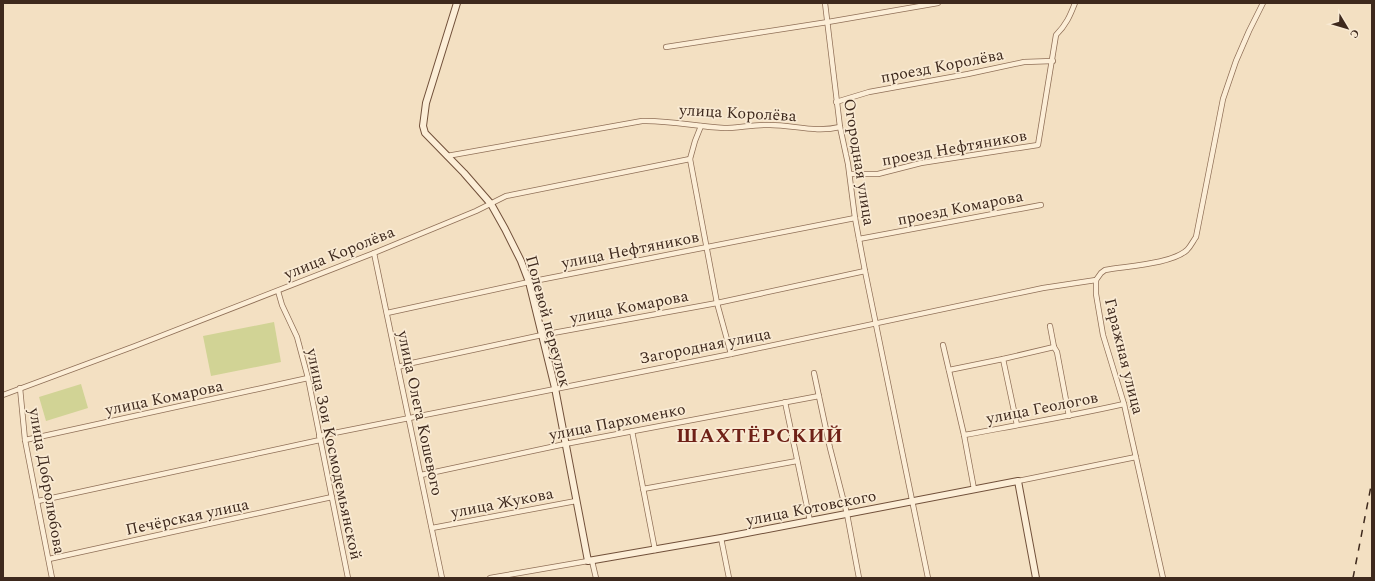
<svg xmlns="http://www.w3.org/2000/svg" width="1375" height="581" font-family="Spectral,serif">
<rect width="100%" height="100%" fill="#f3e0c2"/>
<g fill="#d1d395">
<path d="M274 322 281 362 211 376 203 336Z"/>
<path d="M81 384 88 408 46 421 39 397Z"/>
</g>
<g fill="none" stroke-linecap="round" stroke-linejoin="round">
<g stroke="#8f6f57" stroke-width="6">
<g id="street">
<path d="M825 3 840 127 848 164 855 218 865 271 928 578"/>
<path d="M666 47 828 22 938 3"/>
<path d="M836 102 869 92 968 74 1024 62 1053 61"/>
<path d="M701 126 695 141 690 159 717 303 731 354"/>
<path d="M447 156 642 121C670 120 697 127 724 128 739 128 755 124 770 125 794 125 815 133 840 127"/>
<path d="M850 174H878L921 163 1038 145 1056 35C1066 25 1070 16 1075 3"/>
<path d="M859 239 1041 205"/>
<path d="M374 253 442 578"/>
<path d="M278 291 282 305 297 337 308 378 348 578"/>
<path d="M387 313 529 282 855 218"/>
<path d="M1050 326 1054 347 1057 352 1069 416"/>
<path d="M943 345 964 435 974 489"/>
<path d="M1003 359 1017 425"/>
<path d="M398 367 412 363 542 335 717 303 865 271"/>
<path d="M949 370 1003 359 1054 347"/>
<path d="M814 373 830 448 847 514 859 578"/>
<path d="M20 388 25 440 52 578"/>
<path d="M3 395 135 346 374 253 476 211 506 196 690 159"/>
<path d="M785 402 810 521"/>
<path d="M632 431 655 550"/>
<path d="M964 435C1018 425 1071 416 1124 404"/>
<path d="M319 436 731 354 1043 288 1096 280"/>
<path d="M25 440 308 378"/>
<path d="M421 475 565 444 819 396"/>
<path d="M1018 481 1136 457"/>
<path d="M643 489 797 461"/>
<path d="M38 501 320 440"/>
<path d="M432 528 576 501"/>
<path d="M721 538 729 578"/>
<path d="M49 559 332 497"/>
<path d="M592 561 596 578"/>
<path d="M490 578 588 561"/>
<path d="M1163 578 1124 404 1103 335 1096 294V280L1101 273 1105 270C1126 266 1172 264 1187 250 1191 246 1193 241 1196 237L1223 99 1236 61 1249 31 1263 3"/>
</g>
</g>
<g stroke="#71503a" stroke-width="8">
<path id="secondary" d="M457 3 426 103 423 126 425 133 464 173 491 204 505 229 521 261 529 282 555 388 588 561 721 538 1018 481 1036 578"/>
</g>
<use href="#street" stroke="#fceed7" stroke-width="4.5"/>
<use href="#secondary" stroke="#fceed7" stroke-width="6"/>
<path stroke="#3e291d" stroke-width="1.5" stroke-dasharray="7 7" stroke-linecap="butt" d="M1353 578 1372 481"/>
</g>
<g text-anchor="middle" stroke-width="3.5" stroke-linejoin="round" paint-order="stroke">
<g font-size="16" fill="#3e291d" stroke="#f9ead3">
<text transform="translate(942 65) rotate(-11)" y="6">проезд Королёва</text>
<text transform="translate(738 112) rotate(3)" y="6">улица Королёва</text>
<text transform="translate(954 147) rotate(-10)" y="6">проезд Нефтяников</text>
<text transform="translate(860 162) rotate(81)" y="6">Огородная улица</text>
<text transform="translate(960 207) rotate(-11)" y="6">проезд Комарова</text>
<text transform="translate(630 249) rotate(-11)" y="6">улица Нефтяников</text>
<text transform="translate(339 252) rotate(-22)" y="6">улица Королёва</text>
<text transform="translate(629 306) rotate(-11)" y="6">улица Комарова</text>
<text transform="translate(549 321) rotate(75)" y="6">Полевой переулок</text>
<text transform="translate(705 345) rotate(-11)" y="6">Загородная улица</text>
<text transform="translate(1125 356) rotate(76)" y="6">Гаражная улица</text>
<text transform="translate(164 397) rotate(-12)" y="6">улица Комарова</text>
<text transform="translate(1042 407) rotate(-11)" y="6">улица Геологов</text>
<text transform="translate(421 413) rotate(78)" y="6">улица Олега Кошевого</text>
<text transform="translate(617 421) rotate(-11)" y="6">улица Пархоменко</text>
<text transform="translate(335 454) rotate(78)" y="6">улица Зои Космодемьянской</text>
<text transform="translate(48 481) rotate(80)" y="6">улица Добролюбова</text>
<text transform="translate(502 502) rotate(-11)" y="6">улица Жукова</text>
<text transform="translate(811 507) rotate(-11)" y="6">улица Котовского</text>
<text transform="translate(187 516) rotate(-12)" y="6">Печёрская улица</text>
</g>
<g font-size="20" font-weight="bold" letter-spacing="1" fill="#6f2117" stroke="#f9ead3">
<text x="760" y="442">ШАХТЁРСКИЙ</text>
</g>
</g>
<rect width="1375" height="581" fill="none" stroke="#3e291d" stroke-width="8"/>
<g transform="translate(1347 28) rotate(128)" stroke="#f9ead3" stroke-width="3" paint-order="stroke">
<path d="M0-3L7 15L0 10L-7 15Z" fill="#3e291d"/>
<text y="-6" font-size="11" font-weight="bold" text-anchor="middle" fill="#3e291d">С</text>
</g>
</svg>
